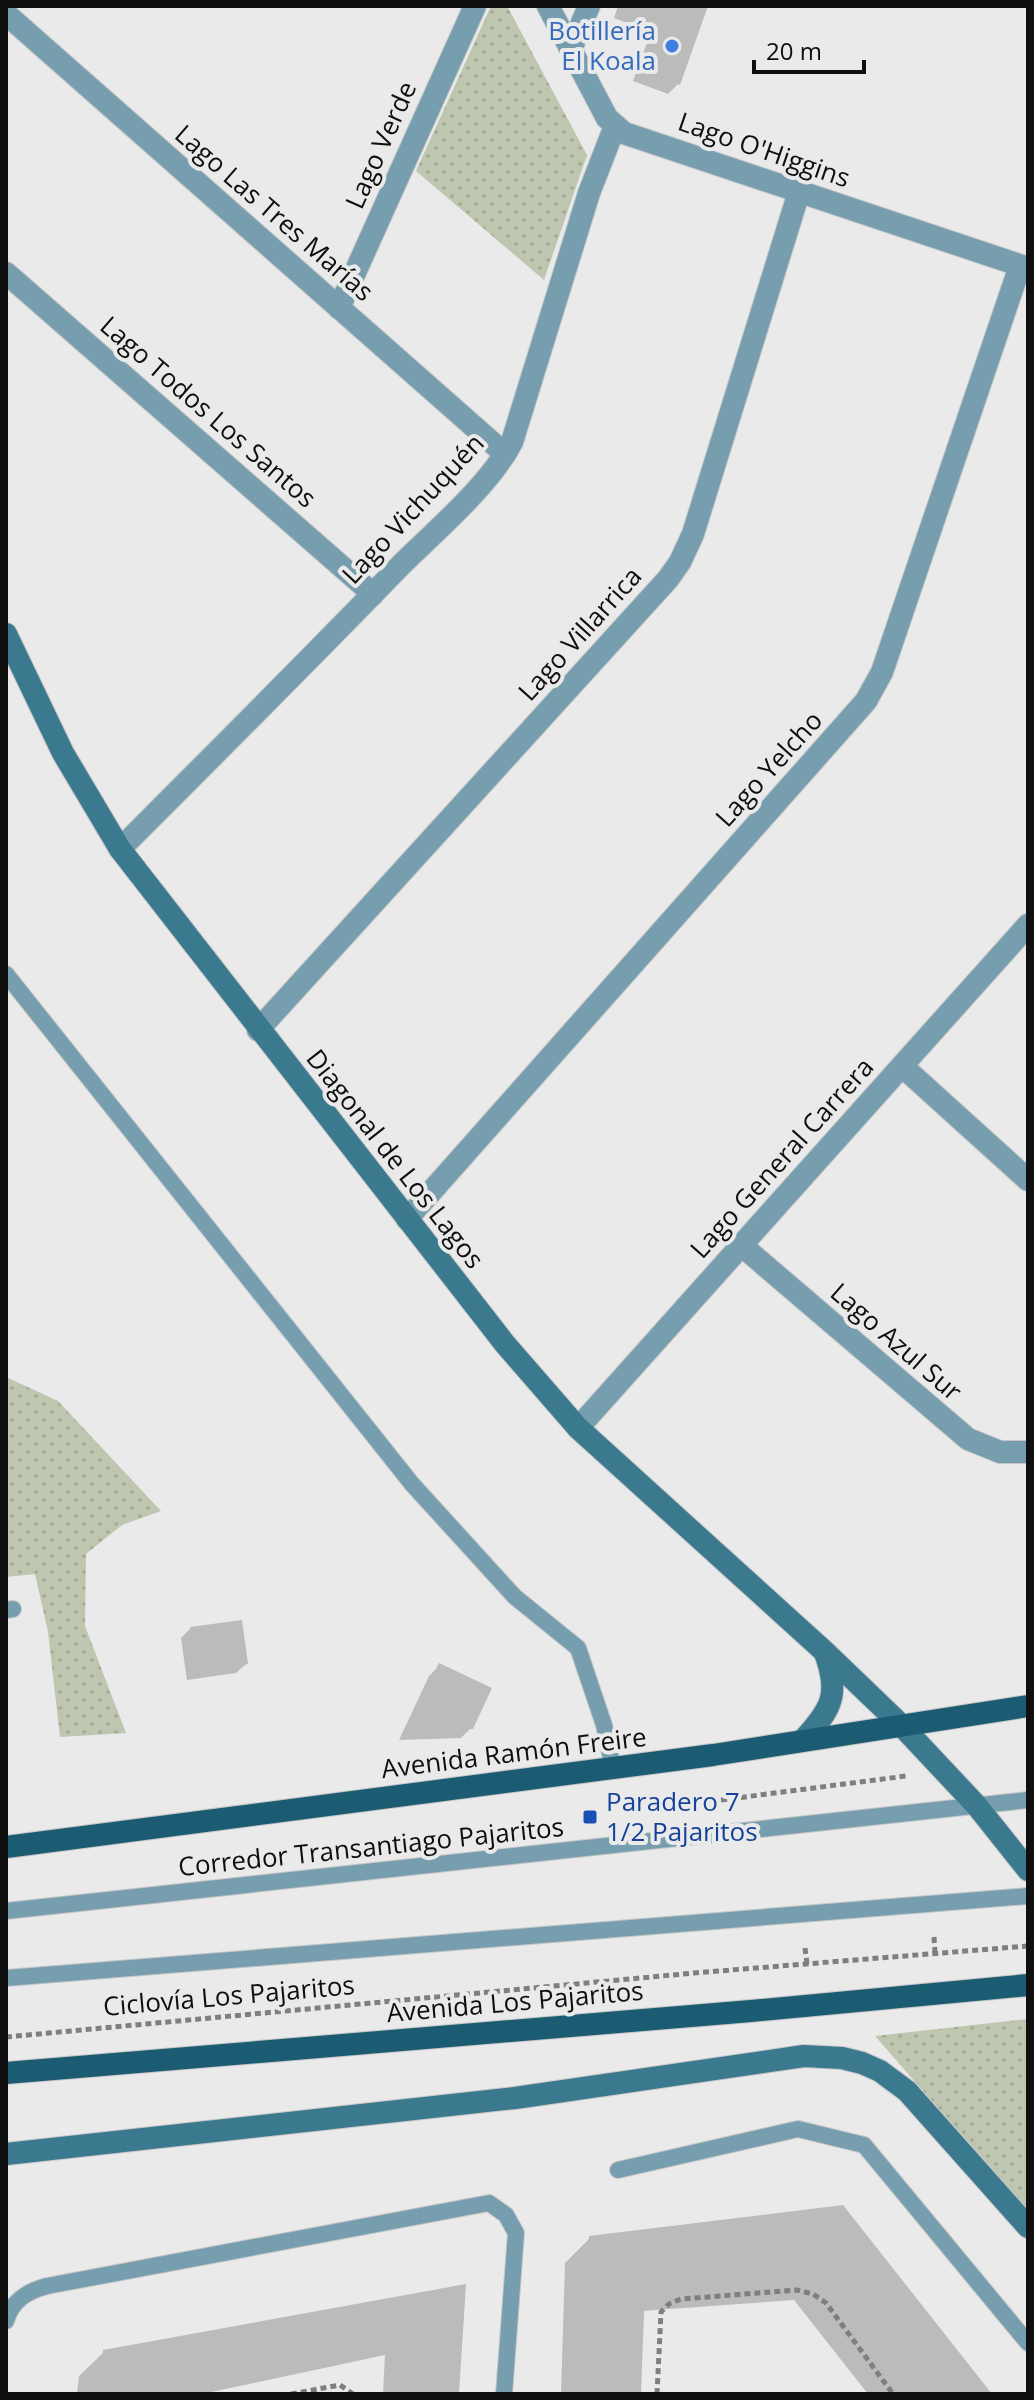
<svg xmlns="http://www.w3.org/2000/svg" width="1034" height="2400" font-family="'Open Sans',sans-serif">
<defs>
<pattern id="grass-dots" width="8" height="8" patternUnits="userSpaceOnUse" patternTransform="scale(2)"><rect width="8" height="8" fill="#bec6af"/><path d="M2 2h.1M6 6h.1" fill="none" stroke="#a2a995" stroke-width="1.8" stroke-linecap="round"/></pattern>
</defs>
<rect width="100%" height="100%" fill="#eaeaeb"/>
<g fill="url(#grass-dots)">
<path d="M491 6H507L587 155 544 280 416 171Z"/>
<path d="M6 1377 58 1401 161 1511 122 1525 86 1554 85 1626 126 1733 60 1737 48 1632 35 1574 6 1577Z"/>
<path d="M1028 2019V2211L875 2036Z"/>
</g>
<g fill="#0003">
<path d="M618 6H706L678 84 668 94 633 81 651 32 614 18Z"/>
<path d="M191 1628 246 1664 236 1673 187 1680 181 1638Z"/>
<path d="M439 1666 471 1728 461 1738 399 1740 429 1676Z"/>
<path d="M842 2207 990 2394H868L794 2300 642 2311 639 2394H561L565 2263 590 2238Z"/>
<path d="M463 2287 457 2394H383L385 2355 202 2394H77L79 2376 104 2352Z"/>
</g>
<g fill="#bbbbbc">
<path d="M623 6H708L680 85 641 71 659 22 623 8Z"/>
<path d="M242 1620 248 1664 197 1671 190 1627Z"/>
<path d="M439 1663 492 1688 473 1729 407 1731Z"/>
<path d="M843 2205 992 2394H912L819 2276 645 2288 641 2394H584L589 2236Z"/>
<path d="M466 2284 459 2394H405L409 2332 145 2388 144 2394H99L103 2350Z"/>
</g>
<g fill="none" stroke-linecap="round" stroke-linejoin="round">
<g stroke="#c7c7c8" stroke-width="18">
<g id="service">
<path d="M6 974 412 1484 515 1597 578 1648 604 1725 613 1768"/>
<path d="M6 1610 13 1609"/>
<path d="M6 1911 1028 1800"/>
<path d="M6 1978 1028 1896"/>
<path d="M618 2170 798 2129 864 2145 1028 2343"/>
<path d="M6 2321C12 2300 28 2291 47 2286L489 2203 506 2215 516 2233 504 2394"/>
</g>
</g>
<g stroke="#c7c7c8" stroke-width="24">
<g id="minor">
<path d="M548 6 607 118 624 133 1028 268"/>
<path d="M6 14 505 454"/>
<path d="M571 49 589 6"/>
<path d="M6 273 373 594"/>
<path d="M339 308 475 6"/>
<path d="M120 849C213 756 306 663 398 568 434 532 489 486 512 442L589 193 615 126"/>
<path d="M258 1030 668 579 680 562 693 534 799 192"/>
<path d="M902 1066 1028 1180"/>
<path d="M407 1219 866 701 882 672 1020 266"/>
<path d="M741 1245 968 1439 1000 1452H1028"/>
<path d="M578 1428 1028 925"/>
</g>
</g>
<g stroke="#c7c7c8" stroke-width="24">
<g id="secondary">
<path d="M6 634 63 753 120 849 505 1344 578 1428 825 1652 901 1725 977 1806 1028 1870"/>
<path d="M803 1740C832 1709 840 1694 825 1653"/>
<path d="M6 2154 515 2098 804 2056 842 2058 862 2063 880 2071 907 2091 1028 2227"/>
</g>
</g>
<g stroke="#c7c7c8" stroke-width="24">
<g id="primary">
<path d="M6 1847 713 1755 1028 1706"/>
<path d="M6 2073 751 2011 1028 1985"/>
</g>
</g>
<g stroke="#7f7f80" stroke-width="5" stroke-dasharray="6 4" stroke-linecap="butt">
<path d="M721 1800 906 1776"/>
<path d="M934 1937 935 1953"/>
<path d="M805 1948 807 1964"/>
<path d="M6 2037 694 1973 1028 1946"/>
<path d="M291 2394 340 2385 353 2394"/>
<path d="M657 2394 661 2312 669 2304 681 2299 797 2290 813 2294 826 2303 893 2394"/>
</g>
<use href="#service" stroke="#779eae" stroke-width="16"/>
<use href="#minor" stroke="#779eae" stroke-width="22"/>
<use href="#secondary" stroke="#3b798f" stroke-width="22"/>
<use href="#primary" stroke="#1b5c72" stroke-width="22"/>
</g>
<circle fill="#3f7fe0" stroke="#eaeaeb" stroke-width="3" cx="672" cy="46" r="8"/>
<rect fill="#1a4fb4" stroke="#eaeaeb" stroke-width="3" x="582" y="1809" width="16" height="16" rx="4"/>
<g text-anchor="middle" stroke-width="8" stroke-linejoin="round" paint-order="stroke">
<g font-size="26" fill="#366cbe" stroke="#eaeaeb" text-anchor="end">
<text x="656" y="40">Botillería<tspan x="656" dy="30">El Koala</tspan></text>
</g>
<g font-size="26" fill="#0f0f0f" stroke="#eaeaeb">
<text transform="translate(381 145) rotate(-66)" y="9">Lago Verde</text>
<text transform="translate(764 150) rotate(19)" y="9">Lago O'Higgins</text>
<text transform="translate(274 213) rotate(41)" y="9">Lago Las Tres Marías</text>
<text transform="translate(208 412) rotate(41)" y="9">Lago Todos Los Santos</text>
<text transform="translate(413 509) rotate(-47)" y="9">Lago Vichuquén</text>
<text transform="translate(580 634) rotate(-48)" y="9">Lago Villarrica</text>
<text transform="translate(769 769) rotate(-48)" y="9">Lago Yelcho</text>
<text transform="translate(782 1158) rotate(-48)" y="9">Lago General Carrera</text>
<text transform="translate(395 1159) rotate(52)" y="9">Diagonal de Los Lagos</text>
<text transform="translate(896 1342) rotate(41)" y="9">Lago Azul Sur</text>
<text transform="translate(514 1753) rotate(-7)" y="9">Avenida Ramón Freire</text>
<text transform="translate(371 1847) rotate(-6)" y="9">Corredor Transantiago Pajaritos</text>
<text transform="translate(229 1996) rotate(-5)" y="9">Ciclovía Los Pajaritos</text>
<text transform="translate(515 2002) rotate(-5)" y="9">Avenida Los Pajaritos</text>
</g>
<g font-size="26" fill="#164399" stroke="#eaeaeb" text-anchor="start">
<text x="606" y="1811">Paradero 7<tspan x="606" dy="30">1/2 Pajaritos</tspan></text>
</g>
</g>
<rect width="1034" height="2400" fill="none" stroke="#0f0f0f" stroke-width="16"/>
<path d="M754 60v12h110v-12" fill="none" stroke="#0f0f0f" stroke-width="4"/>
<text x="766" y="60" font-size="24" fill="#0f0f0f" stroke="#eaeaeb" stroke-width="6" paint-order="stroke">20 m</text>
</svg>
